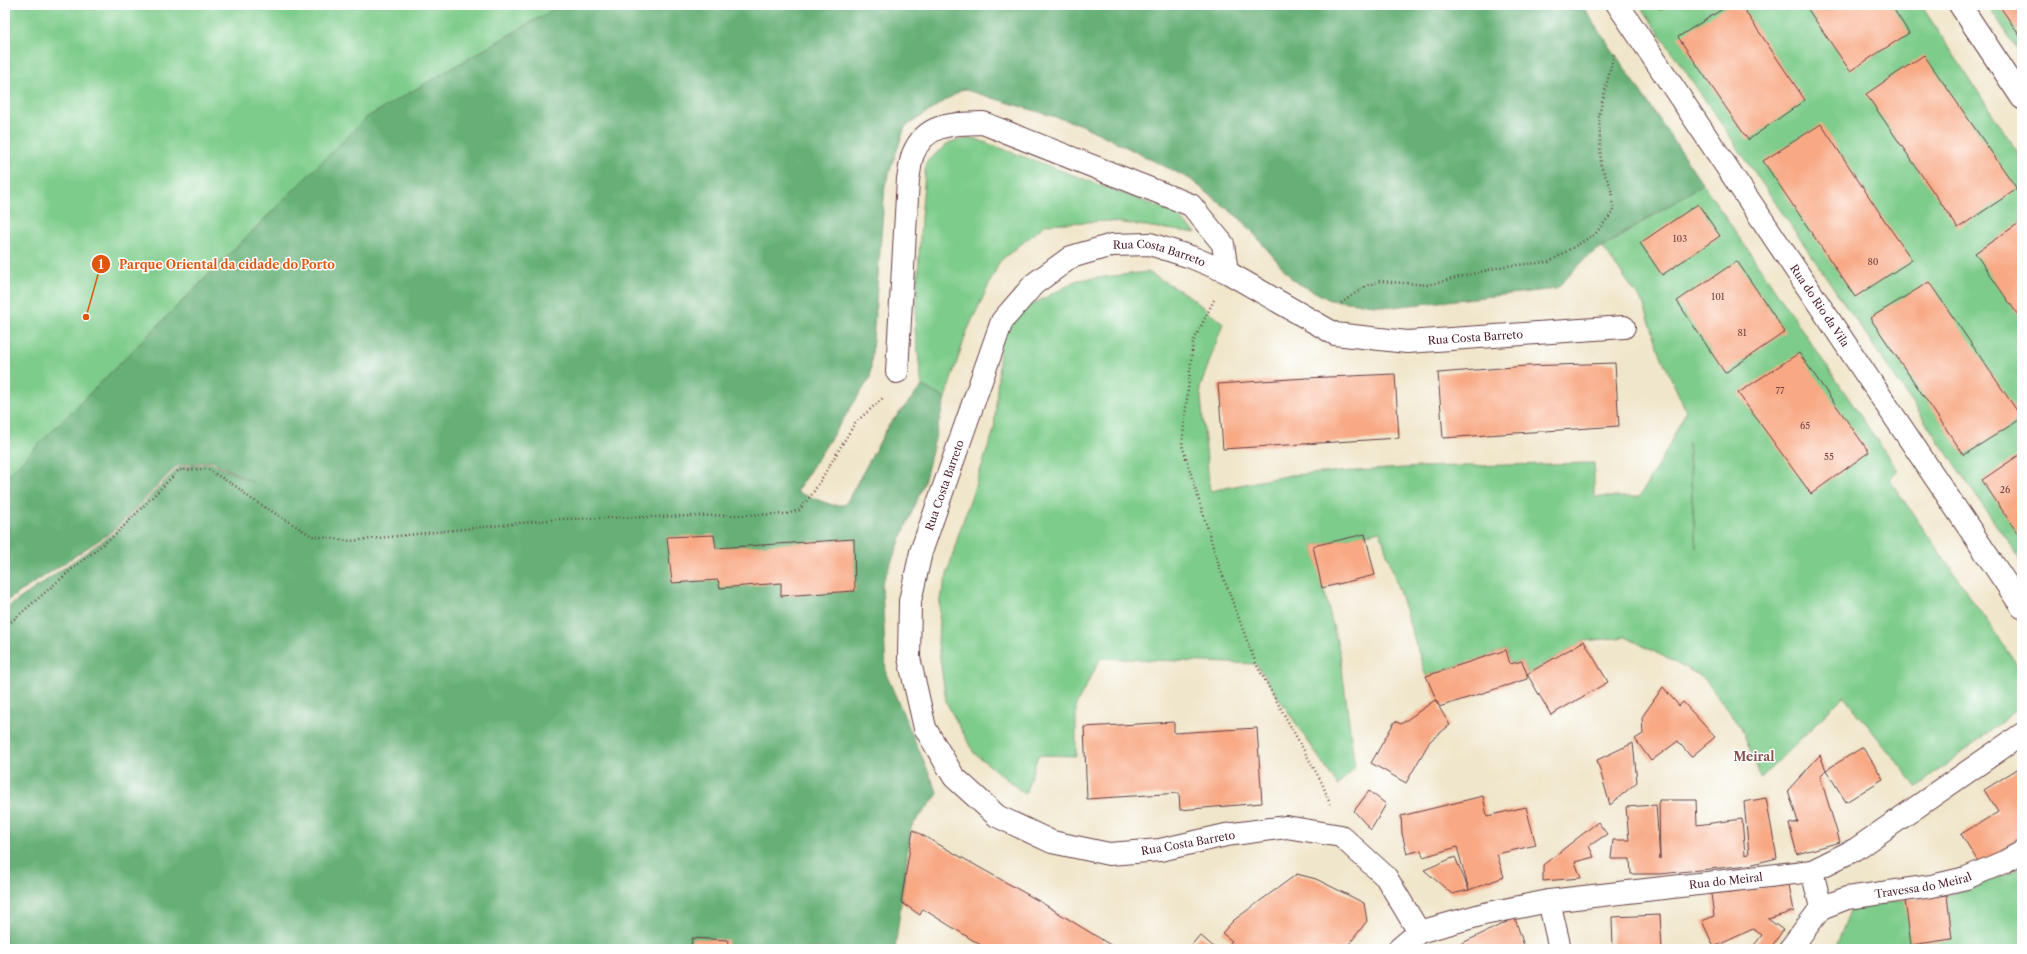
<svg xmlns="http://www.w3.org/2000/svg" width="2027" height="954" font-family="'Libre Caslon Text',serif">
<rect width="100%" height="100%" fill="#fff"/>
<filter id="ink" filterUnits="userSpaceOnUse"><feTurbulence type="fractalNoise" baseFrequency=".025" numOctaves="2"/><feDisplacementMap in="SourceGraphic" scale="8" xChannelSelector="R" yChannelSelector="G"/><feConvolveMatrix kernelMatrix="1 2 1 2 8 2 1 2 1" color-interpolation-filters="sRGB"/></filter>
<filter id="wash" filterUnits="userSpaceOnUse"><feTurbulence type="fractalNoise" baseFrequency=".012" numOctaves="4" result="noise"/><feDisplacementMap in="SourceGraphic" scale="16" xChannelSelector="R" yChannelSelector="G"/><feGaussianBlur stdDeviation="0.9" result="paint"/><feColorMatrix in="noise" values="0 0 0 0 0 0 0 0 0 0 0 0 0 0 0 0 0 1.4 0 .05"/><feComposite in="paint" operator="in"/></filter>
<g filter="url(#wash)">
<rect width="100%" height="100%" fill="#f0e6cb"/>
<g fill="#7ecc8b" stroke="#64765b" fill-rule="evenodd">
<path d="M5 5H561L366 118 5 478Z"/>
<path d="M1640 5H1921L2022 159V563Z"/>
<path d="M1988 5H2022V56Z"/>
<path d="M973 138 1173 212 1196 233 1108 221 1046 224 1000 261 967 331 945 398 922 386 915 329 921 218 926 162 950 142Z"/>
<path d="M1703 184 1898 471 1889 479 2022 672V706L1917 787 1844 696 1761 778 1741 727 1703 677 1626 637 1584 641 1527 674 1522 661 1510 664 1506 650 1426 676 1380 531 1313 546 1340 654 1355 767 1338 786 1256 664 1101 658 1076 705V756L1038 755 1025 794 974 753 946 702 938 644 940 599 958 536 994 430 1002 321 1078 280 1148 272 1189 296 1223 323 1200 388 1210 491 1290 475 1421 467 1594 463V497H1639L1664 455 1686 411 1662 358 1643 303 1603 248ZM1688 443 1696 548 1688 444Z"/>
<path d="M2022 867V949H1835L1851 908 1947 895 1987 882Z"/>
</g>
<path fill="#66b077" stroke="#586851" d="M561 5H1582L1703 184 1588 256 1556 289 1393 307 1330 300 1294 281 1244 222 1190 179 1082 125 963 89 905 127 885 185 870 378 796 492 832 505H845L889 425 922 386 945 398 924 483 882 584 886 674 938 794 911 827 895 949H5V609L114 533 178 468 210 463 253 482 211 461 177 466 113 531 5 602V478L366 118Z"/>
<g id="blocks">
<g fill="#f8a984">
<path d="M1657 5H1667L1660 9Z"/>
<path d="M1729 5H1741L1805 100 1748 140 1678 37Z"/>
<path d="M1805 5H1891L1909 33 1850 71Z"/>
<path d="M2005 5H2022V39L2001 8Z"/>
<path d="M1924 55 2017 189 1958 228 1866 94Z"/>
<path d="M1821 124 1889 227 1912 260 1855 297 1763 161Z"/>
<path d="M1698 204 1720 236 1662 275 1640 243Z"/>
<path d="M2022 221V321L1975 253Z"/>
<path d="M1737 261 1785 332 1725 373 1677 301Z"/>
<path d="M1929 282 2022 418 1964 455 1870 318Z"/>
<path d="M1799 353 1869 452 1811 494 1738 393Z"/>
<path d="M1615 363 1619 426 1443 438 1438 373 1526 366Z"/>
<path d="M1395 374 1399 438 1223 449 1218 384 1306 378Z"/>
<path d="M2022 453V540L1982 480Z"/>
<path d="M1365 534 1375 575 1322 588 1313 546Z"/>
<path d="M714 535 716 548 854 539 855 591 781 596V583L720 588 718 580 672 583 667 537Z"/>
<path d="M1584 641 1608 682 1551 715 1527 674Z"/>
<path d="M1506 650 1510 664 1522 661 1527 674V679L1439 707 1450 725 1430 741 1406 783 1371 763 1395 721 1401 724 1435 700 1439 706 1426 676Z"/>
<path d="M1663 687 1679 706 1683 702 1715 737 1691 757 1678 741 1651 761 1635 739 1643 734 1642 717Z"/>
<path d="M1174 722V733L1257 728 1262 803 1180 810 1179 793 1087 799 1084 727Z"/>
<path d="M1633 743 1637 782 1610 805 1597 760Z"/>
<path d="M1863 747 1883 779 1846 802 1826 770 1820 776 1840 842 1797 854 1789 824 1798 822 1788 790 1820 755 1826 770Z"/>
<path d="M2022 766V840L1980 865 1961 834 1998 812 1984 790Z"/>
<path d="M1369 791 1386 804 1371 830 1354 811Z"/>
<path d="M1483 796 1487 816 1526 807 1536 845 1497 854 1504 877 1469 890 1457 847 1423 857 1421 850 1407 854 1402 833 1401 816Z"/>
<path d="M1766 798 1777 858 1749 865 1660 874H1631L1630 859H1611L1613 840H1629L1626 807 1656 805 1660 859 1659 800H1696L1697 825 1742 819 1745 855 1749 854 1744 802Z"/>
<path d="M1598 822 1607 834 1589 846 1594 857 1575 862 1581 878 1543 881V865Z"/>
<path d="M913 830 1039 901 1117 949H987L923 909 920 915 901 902Z"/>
<path d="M1455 857 1469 890 1452 894 1424 870Z"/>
<path d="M1297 874 1316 879 1364 903 1367 921 1350 943 1342 949H1224L1232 941 1222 933 1234 920Z"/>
<path d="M1789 885 1794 911 1768 919 1783 930 1770 949H1751L1762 935 1753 929 1714 947 1702 921 1714 916 1711 894Z"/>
<path d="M1947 895 1952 939 1911 945 1905 900Z"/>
<path d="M1660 915 1662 949H1613L1612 917Z"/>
<path d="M1515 918 1525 949H1457L1456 946Z"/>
<path d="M1200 935 1216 949H1188Z"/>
<path d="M692 938 728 940 727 949H691Z"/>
</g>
</g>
</g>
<g filter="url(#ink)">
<use href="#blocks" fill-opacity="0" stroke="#633d43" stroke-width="1"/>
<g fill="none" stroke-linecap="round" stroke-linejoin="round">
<g stroke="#633d43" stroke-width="24">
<path id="pedestrian" d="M1960 5 2022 98"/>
</g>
<g stroke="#633d43" stroke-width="24">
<g id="minor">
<path id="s1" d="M1618 5 2022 607"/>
<path d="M897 372 908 179C910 171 910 162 913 154 926 122 954 124 983 123L1191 205 1223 244 1227 272"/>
<path d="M1549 901 1560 949"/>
<path id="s2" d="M1821 908 1847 898 1932 886 1966 878 2004 862 2022 852"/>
<path id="s3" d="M1419 932 1386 877 1341 836 1286 827 1226 835 1160 850 1109 854 1052 842 997 816 954 777 925 728 909 658 910 601 921 552 1002 321 1034 284 1071 257 1112 245 1150 244 1191 257 1227 272 1335 334 1407 342 1624 327"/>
<path id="s4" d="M1399 949 1419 932 1484 914 1549 901 1812 871 1856 849 2022 734"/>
<path d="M1790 949 1821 908 1812 871"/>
</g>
</g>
<g stroke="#633d43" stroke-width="2.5" stroke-dasharray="1 3" stroke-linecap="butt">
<path d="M1214 300 1193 342 1182 445 1219 566 1256 664 1322 783 1330 804"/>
<path d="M1341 303 1366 286 1380 281 1428 285 1504 266 1549 262 1595 234 1613 212 1611 187 1601 167 1599 115 1614 54"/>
<path d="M5 627 71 570 116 534 179 470 207 469 237 487 250 498 312 536 351 541 558 519 787 514 799 510 813 493 855 423 883 398"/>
</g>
<use href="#pedestrian" stroke="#fff" stroke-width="22"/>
<use href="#minor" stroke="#fff" stroke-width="22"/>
</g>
</g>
<g text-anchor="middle" stroke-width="3" stroke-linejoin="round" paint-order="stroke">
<g font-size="9" fill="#764241">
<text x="1680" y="242">103</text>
<text x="1873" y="265">80</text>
<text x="1718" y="300">101</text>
<text x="1742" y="336">81</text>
<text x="1780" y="394">77</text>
<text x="1805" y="429">65</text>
<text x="1829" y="460">55</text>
<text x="2005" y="493">26</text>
</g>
<g font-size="11" fill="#4a1f2b" stroke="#fff">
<text dy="4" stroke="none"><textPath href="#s3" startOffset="1204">Rua Costa Barreto</textPath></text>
<text dy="4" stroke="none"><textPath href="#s1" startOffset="362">Rua do Rio da Vila</textPath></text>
<text dy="4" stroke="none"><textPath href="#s3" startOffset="1541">Rua Costa Barreto</textPath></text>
<text dy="4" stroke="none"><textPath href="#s3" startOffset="844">Rua Costa Barreto</textPath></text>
<text transform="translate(1188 843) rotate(-10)" y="4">Rua Costa Barreto</text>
<text dy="4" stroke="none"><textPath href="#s4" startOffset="338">Rua do Meiral</textPath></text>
<text dy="4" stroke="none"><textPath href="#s2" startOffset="105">Travessa do Meiral</textPath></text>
</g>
<g font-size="12" font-weight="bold" fill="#874f4a" stroke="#fff">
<text x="1754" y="761">Meiral</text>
</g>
</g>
<path fill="none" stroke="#e0560e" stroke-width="1.5" d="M86 317L101 264"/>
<g fill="#e0560e" stroke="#fff" stroke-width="1.5">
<circle cx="86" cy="317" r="4"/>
<circle cx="101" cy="264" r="10"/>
</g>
<g font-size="12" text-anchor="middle" font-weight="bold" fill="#fff">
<text x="101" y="269">1</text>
</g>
<g font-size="12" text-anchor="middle" font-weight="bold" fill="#e0560e" stroke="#fff" stroke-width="3" stroke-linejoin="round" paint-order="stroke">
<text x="227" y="269">Parque Oriental da cidade do Porto</text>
</g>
<rect width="2027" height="954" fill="none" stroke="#fff" stroke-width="20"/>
</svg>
